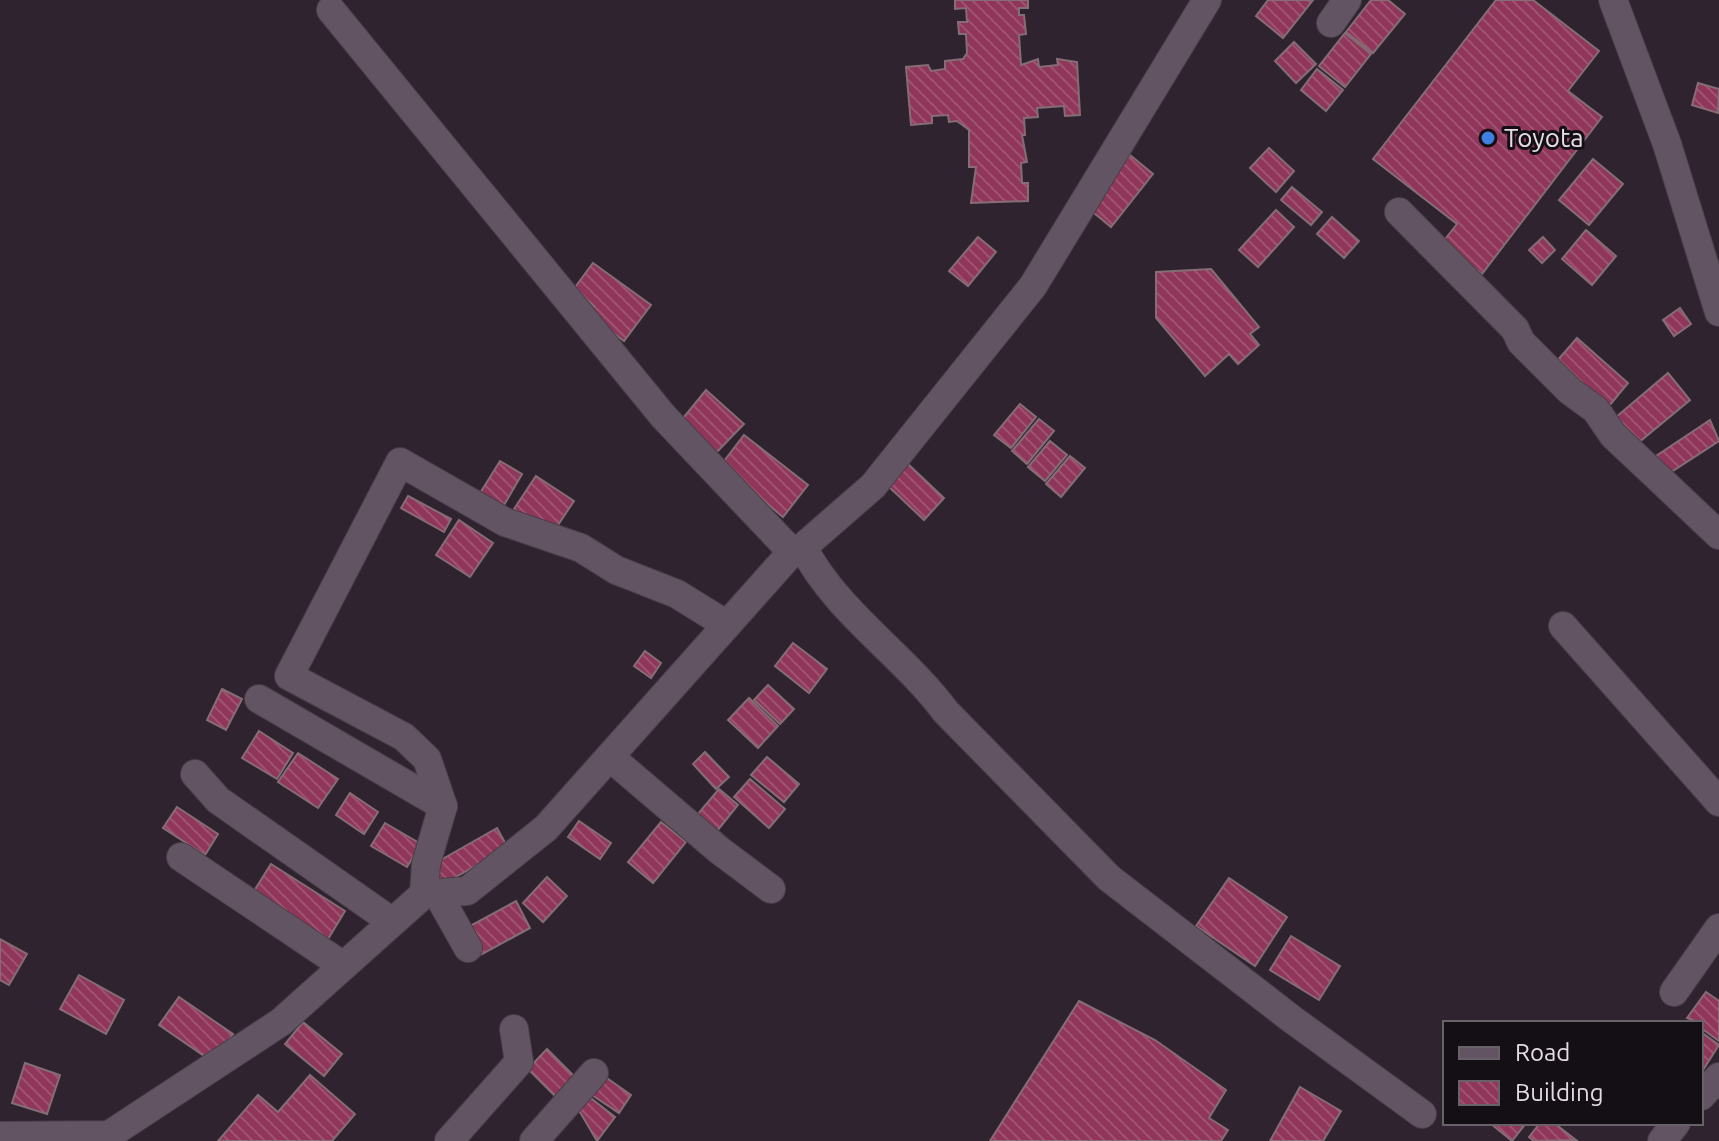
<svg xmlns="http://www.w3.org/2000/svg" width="1719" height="1141" font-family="Ubuntu,sans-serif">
<defs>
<pattern id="building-back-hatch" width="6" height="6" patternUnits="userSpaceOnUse" patternTransform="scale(2)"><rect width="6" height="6" fill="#8f365a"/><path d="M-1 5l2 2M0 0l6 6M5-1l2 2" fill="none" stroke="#9f5272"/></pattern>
</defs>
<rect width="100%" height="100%" fill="#302330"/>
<g fill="url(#building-back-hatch)" stroke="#846d74" stroke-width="2">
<path d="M955 0H1028V8H1019V15H1024L1026 34 1019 35 1021 65 1038 59 1039 67 1058 65 1057 59 1077 62 1080 115 1065 116 1064 106 1037 108 1038 117 1024 118 1025 135H1022L1027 162 1021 163 1022 183H1028V201L971 203 976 167H969V130L957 121 949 122 948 115 932 116V123L911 125 906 67 928 65 931 71 945 69V61L963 59 967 53 966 34H959L958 22H967L966 8 955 9Z"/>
<path d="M1268 0H1313L1283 38 1256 16Z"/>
<path d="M1371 0H1388L1405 14 1373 53 1346 32Z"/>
<path d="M1496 0H1533L1599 51 1568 91 1602 117 1482 274 1442 243 1457 224 1373 159Z"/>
<path d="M1345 33 1371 54 1345 87 1319 66Z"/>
<path d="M1294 42 1316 64 1296 83 1275 61Z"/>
<path d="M1317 69 1343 90 1326 111 1301 90Z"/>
<path d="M1698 83 1719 89 1718 113 1692 105Z"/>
<path d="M1269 148 1294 171 1276 192 1250 168Z"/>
<path d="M1130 155 1153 174 1111 227 1088 208Z"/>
<path d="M1593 159 1623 184 1589 225 1559 200Z"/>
<path d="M1292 187 1322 212 1311 225 1281 200Z"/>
<path d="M1276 210 1294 227 1258 267 1239 250Z"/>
<path d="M1332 217 1359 241 1344 258 1317 234Z"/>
<path d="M1586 230 1616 256 1592 285 1562 259Z"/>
<path d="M978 237 996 252 968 286 949 271Z"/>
<path d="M1543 237 1555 250 1542 263 1529 250Z"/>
<path d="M593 263 651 305 624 341 588 314 594 306 573 290Z"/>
<path d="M1211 269 1259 327 1250 334 1259 345 1238 364 1229 354 1205 376 1156 318V272Z"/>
<path d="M1680 308 1691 324 1674 336 1663 320Z"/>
<path d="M1577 338 1628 383 1609 406 1557 361Z"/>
<path d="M1668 373 1690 400 1638 443 1616 417Z"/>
<path d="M706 390 744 424 716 453 680 422Z"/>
<path d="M1020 404 1036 417 1011 448 994 435Z"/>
<path d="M1039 419 1054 431 1027 464 1012 451Z"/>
<path d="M1710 420 1719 441 1668 474 1656 456Z"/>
<path d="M744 435 808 485 783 517 721 465Z"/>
<path d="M1050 441 1067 455 1045 481 1028 467Z"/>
<path d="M1070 456 1085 468 1061 497 1046 484Z"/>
<path d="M500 461 522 474 500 512 477 498Z"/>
<path d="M908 464 944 498 924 520 888 486Z"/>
<path d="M536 476 574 501 552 534 514 509Z"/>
<path d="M408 496 451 519 444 532 401 508Z"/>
<path d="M459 520 493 543 470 577 436 555Z"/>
<path d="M793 643 827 669 809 693 775 666Z"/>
<path d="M645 651 661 663 651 678 634 666Z"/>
<path d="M768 685 794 709 780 724 754 700Z"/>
<path d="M222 689 242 699 226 730 207 720Z"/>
<path d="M749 698 778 726 758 748 728 720Z"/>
<path d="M259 731 293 753 277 779 242 758Z"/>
<path d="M705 752 729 777 716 789 693 764Z"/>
<path d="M298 753 338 779 318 808 278 782Z"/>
<path d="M767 757 799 784 784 802 751 775Z"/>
<path d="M750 779 785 809 769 828 734 797Z"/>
<path d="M719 789 738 805 717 831 697 815Z"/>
<path d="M350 793 378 812 364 834 336 815Z"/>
<path d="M177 807 218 834 205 855 163 828Z"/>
<path d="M579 821 611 843 600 859 568 837Z"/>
<path d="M661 822 686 842 653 883 628 862Z"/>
<path d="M385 823 421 844 407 867 371 846Z"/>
<path d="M497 828 508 848 443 884 432 865Z"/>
<path d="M271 864 345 911 328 939 254 891Z"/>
<path d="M547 877 567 896 543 922 523 903Z"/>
<path d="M1229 878 1287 917 1255 966 1196 926Z"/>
<path d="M516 901 530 928 475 958 461 931Z"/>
<path d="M1291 936 1340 966 1319 1000 1270 970Z"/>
<path d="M0 939 27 954 9 985 0 980Z"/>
<path d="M79 975 124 1000 106 1034 60 1009Z"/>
<path d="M1706 992 1719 1001V1041L1701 1028V1023L1687 1018Z"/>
<path d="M179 997 233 1034 213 1062 159 1025Z"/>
<path d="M1079 1001 1155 1040 1226 1090 1209 1118 1228 1130 1221 1141H990Z"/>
<path d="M303 1022 342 1054 324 1076 285 1044Z"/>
<path d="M1701 1032 1719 1045 1701 1073Z"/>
<path d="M547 1049 574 1076 555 1096 528 1069Z"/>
<path d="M25 1063 60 1075 47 1114 12 1103Z"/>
<path d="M601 1074 631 1095 619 1113 589 1093Z"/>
<path d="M310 1075 355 1114 332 1141H218L258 1095 278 1112Z"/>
<path d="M1300 1087 1341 1111 1323 1141H1270Z"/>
<path d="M588 1096 615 1117 597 1141 577 1107Z"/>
<path d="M1490 1123H1526L1512 1141Z"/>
<path d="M1540 1123H1554L1576 1140 1534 1141 1529 1137Z"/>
</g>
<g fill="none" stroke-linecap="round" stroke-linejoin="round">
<g stroke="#493e49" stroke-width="30">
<g id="minor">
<path d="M1613 0 1667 144 1719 312"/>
<path d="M331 10 663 416 792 552"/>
<path d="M1331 23 1347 0"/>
<path d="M1399 212 1515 329 1521 342 1570 391 1596 410 1613 435 1719 535"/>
<path d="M803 547C836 612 903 654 946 712L1109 878 1293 1020 1422 1114"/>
<path d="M1563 626 1719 802"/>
<path d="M259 699 443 806"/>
<path d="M610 757 719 850 771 889"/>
<path d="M195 774 218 800 391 921"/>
<path d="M181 857 342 965"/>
<path d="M437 893 468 948"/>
<path d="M424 894 426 864 443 806 427 759 404 737 289 676 400 462 505 522 581 548 616 570 677 594 727 625"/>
<path d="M1674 992 1719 928"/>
<path d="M1701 1096 1719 1077"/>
<path d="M0 1136 109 1135 281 1022 424 894 467 891 546 828 792 552 803 547 873 486 1033 286 1207 0"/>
<path d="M449 1141 519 1062 514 1029"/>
<path d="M534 1141 594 1073"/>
<path d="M1662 1141 1676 1123"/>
</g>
</g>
<use href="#minor" stroke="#635463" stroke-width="28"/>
</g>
<circle fill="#3f7fe0" stroke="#140f15" stroke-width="3" cx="1488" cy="138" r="8"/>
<g text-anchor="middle" stroke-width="6" stroke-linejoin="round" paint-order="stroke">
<g font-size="26" fill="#e4dbe4" stroke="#140f15" text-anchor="start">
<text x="1504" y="147">Toyota</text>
</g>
</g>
<rect x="1443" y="1021" width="260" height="104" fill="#140f15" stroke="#676168" stroke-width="2"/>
<rect x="1459" y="1047" width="40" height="12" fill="#635463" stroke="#676168" stroke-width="2"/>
<text x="1515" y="1061" font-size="24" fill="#e4dbe4">Road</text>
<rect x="1459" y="1081" width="40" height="24" fill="url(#building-back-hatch)" stroke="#676168" stroke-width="2"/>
<text x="1515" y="1101" font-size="24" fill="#e4dbe4">Building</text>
</svg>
